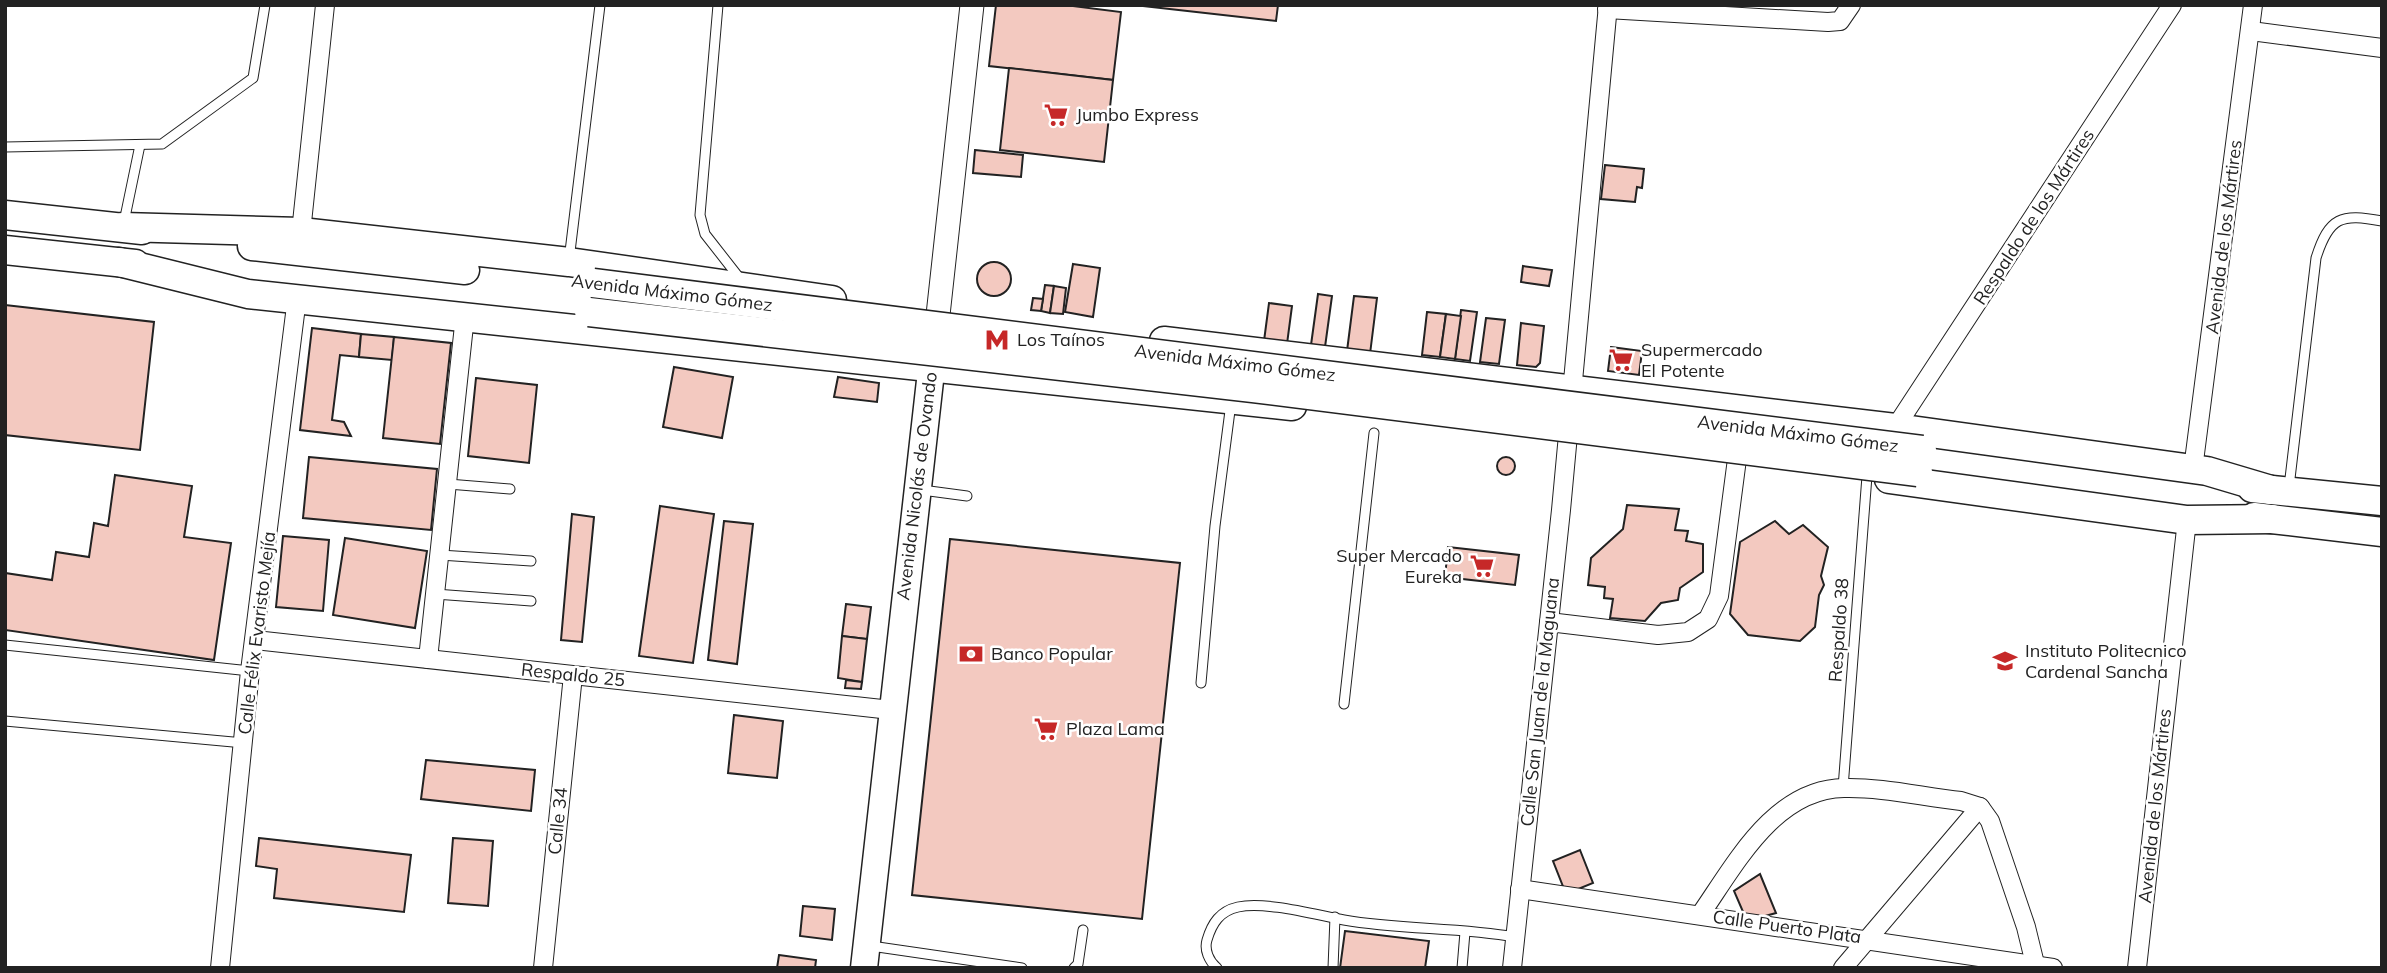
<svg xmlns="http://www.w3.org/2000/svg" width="2387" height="973" font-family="Mulish,sans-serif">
<rect width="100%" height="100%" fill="#fff"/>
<g fill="#f3c9c0" stroke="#222" stroke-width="2">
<path d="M996 5H1065L1121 12 1113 80 989 66Z"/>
<path d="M1134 5H1278L1276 21Z"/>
<path d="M1009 68 1113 80 1104 162 1000 150Z"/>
<path d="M975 150 1023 155 1021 177 973 173Z"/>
<path d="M1605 165 1644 169 1642 188 1637 187 1635 202 1601 199Z"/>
<circle cx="994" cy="279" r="17"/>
<path d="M1073 264 1100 268 1093 317 1065 312Z"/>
<path d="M1523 266 1552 270 1549 286 1521 282Z"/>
<path d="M1045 285 1054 286 1050 313 1041 311Z"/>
<path d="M1054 286 1066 288 1063 314 1050 313Z"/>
<path d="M1318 294 1332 296 1325 347 1311 345Z"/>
<path d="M1354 296 1377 298 1370 354 1347 351Z"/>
<path d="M1033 298 1043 299 1041 311 1031 310Z"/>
<path d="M1269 303 1292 306 1287 344 1264 341Z"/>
<path d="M5 305 154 322 140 450 5 435Z"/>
<path d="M1461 310 1477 312 1470 361 1455 359Z"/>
<path d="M1427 312 1446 314 1440 357 1422 355Z"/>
<path d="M1446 314 1461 316 1455 359 1440 357Z"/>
<path d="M1486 318 1505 320 1499 364 1480 362Z"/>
<path d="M1521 323 1544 326 1540 363 1536 367 1517 365Z"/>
<path d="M312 328 361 334 359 357 340 355 332 420 344 422 351 436 300 430Z"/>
<path d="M361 334 394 337 392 360 359 357Z"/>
<path d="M394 337 451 343 440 444 383 438Z"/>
<path d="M1611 347 1642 351 1639 375 1608 371Z"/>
<path d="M674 367 733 377 722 438 663 427Z"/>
<path d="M838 377 879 383 877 402 834 397Z"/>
<path d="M476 378 537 385 529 463 468 456Z"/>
<circle cx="1506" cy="466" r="9"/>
<path d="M309 457 437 469 431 530 303 518Z"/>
<path d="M115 475 192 486 184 537 231 543 214 660 5 630V573L52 580 56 552 89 557 94 523 108 526Z"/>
<path d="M1627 505 1679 509 1675 530 1688 531 1686 541 1703 544V572L1680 588 1678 600 1661 603 1645 621 1610 618 1613 599 1604 598 1605 587 1588 585 1591 558 1623 529Z"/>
<path d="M660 506 714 514 693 663 639 656Z"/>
<path d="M572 514 594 517 582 642 561 640Z"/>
<path d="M724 521 753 524 737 664 708 660Z"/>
<path d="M1775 521 1789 534 1803 525 1828 547 1821 576 1824 585 1819 595 1815 627 1800 641 1748 635 1730 614 1740 542Z"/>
<path d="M283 536 329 540 323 611 276 607Z"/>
<path d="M345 538 427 551 415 628 333 615Z"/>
<path d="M950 539 1180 563 1142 919 912 895Z"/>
<path d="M1448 547 1519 555 1515 585 1445 577Z"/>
<path d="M846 604 871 607 867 639 842 636Z"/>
<path d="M842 636 867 639 862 682 838 678Z"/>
<path d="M846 680 862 682 861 689 845 688Z"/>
<path d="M734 715 783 721 777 778 728 773Z"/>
<path d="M426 760 535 770 531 811 421 799Z"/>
<path d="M259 838 411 855 404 912 274 898 277 869 256 866Z"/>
<path d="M453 838 493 841 488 906 448 903Z"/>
<path d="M1580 850 1593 883 1566 894 1553 861Z"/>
<path d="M1760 874 1776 913 1747 921 1734 891Z"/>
<path d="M803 906 835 909 832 940 800 936Z"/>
<path d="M1345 931 1429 941 1425 968H1340Z"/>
<path d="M779 955 816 960 815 968H777Z"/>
</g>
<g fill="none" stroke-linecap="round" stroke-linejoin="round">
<g stroke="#222" stroke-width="11">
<g id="service">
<path d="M718 5 700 215 705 234 741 280"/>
<path d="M5 147 162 144 253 78 265 5"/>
<path d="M124 222 140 145"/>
<path d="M569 260 600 5"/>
<path d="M448 484 510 489"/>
<path d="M2289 487 2316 258C2329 217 2341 213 2382 221"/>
<path d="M922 490 967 496"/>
<path d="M440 555 531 561"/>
<path d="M435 594 531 601"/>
<path d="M5 645 250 671"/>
<path d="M1201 683 1215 526 1231 403"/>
<path d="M1344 704 1374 433"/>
<path d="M5 721 244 743"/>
<path d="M1843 788 1867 476"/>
<path d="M871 946 1022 968"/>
<path d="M1074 968 1078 964 1083 930"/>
<path d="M1217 968C1209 961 1204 950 1207 940 1212 923 1220 911 1238 907 1266 901 1316 915 1344 920 1401 930 1459 927 1515 937"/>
<path d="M1333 968 1335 917"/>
<path d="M1462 968 1465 932"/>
</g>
</g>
<g stroke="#222" stroke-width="20">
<g id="minor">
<path d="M1607 9 1828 22 1840 21 1851 5"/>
<path d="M2251 31 2382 48"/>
<path d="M301 232 325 5"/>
<path d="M1895 428 2172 5"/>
<path d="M2193 469 2253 5"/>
<path d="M1549 622 1658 635 1688 632 1708 619 1719 596 1737 459"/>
<path d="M255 640 891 710"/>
<path d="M428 659 465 316"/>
<path d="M1520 889 2053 968"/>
<path d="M1700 915C1735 865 1774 789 1844 788 1882 787 1923 797 1961 801L1980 807 1990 821 2026 927 2036 968"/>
<path d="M220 968 250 671 297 298"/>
<path d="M543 968 573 675"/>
<path d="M1512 968 1561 510 1608 5"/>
<path d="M1843 968 1980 807"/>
<path d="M2137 968 2187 520"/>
</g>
</g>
<g stroke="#222" stroke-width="25">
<path id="tertiary" d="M938 315 972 5"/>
</g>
<g stroke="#222" stroke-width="29">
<path id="secondary" d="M864 968 934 345"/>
</g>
<g stroke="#222" stroke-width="31">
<g id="primary">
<path d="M5 215 142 230"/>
<path d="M123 227 301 232 569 262 832 300"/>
<path d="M252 246 465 270"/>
<path d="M5 250 135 264"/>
<path d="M119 262 248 294 1292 406"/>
<path d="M1164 341 1895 428 2207 471 2271 490"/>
<path d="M1889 479 2187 520 2272 519"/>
<path d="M2252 488 2382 501"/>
<path d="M2254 517 2382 532"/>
</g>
</g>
<use href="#service" stroke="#fff" stroke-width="9"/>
<use href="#minor" stroke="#fff" stroke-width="18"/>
<use href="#tertiary" stroke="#fff" stroke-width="23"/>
<use href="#secondary" stroke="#fff" stroke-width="26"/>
<use href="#primary" stroke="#fff" stroke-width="28"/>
<g stroke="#222" stroke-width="31" stroke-linecap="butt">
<g id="primary-bridge">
<path d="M593 283 1922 450"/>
<path d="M589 312 1253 388 1918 472"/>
</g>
</g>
<use href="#primary-bridge" stroke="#fff" stroke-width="28"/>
</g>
<defs>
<g id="supermarket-bare" transform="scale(1.89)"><path d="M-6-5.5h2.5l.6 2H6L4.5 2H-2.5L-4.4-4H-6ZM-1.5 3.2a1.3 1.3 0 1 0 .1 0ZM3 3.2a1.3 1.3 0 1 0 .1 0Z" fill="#c62828" stroke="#fff" stroke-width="2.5" paint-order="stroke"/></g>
<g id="metro-bare" transform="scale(1.89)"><path d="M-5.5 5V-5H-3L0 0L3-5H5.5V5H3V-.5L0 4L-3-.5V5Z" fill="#c62828" stroke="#fff" stroke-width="2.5" paint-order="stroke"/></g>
<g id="bank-bare" transform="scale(1.89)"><path d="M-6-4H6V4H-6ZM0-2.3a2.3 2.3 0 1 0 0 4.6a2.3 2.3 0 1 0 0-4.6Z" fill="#c62828" stroke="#fff" stroke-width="2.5" paint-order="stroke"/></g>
<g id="school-bare" transform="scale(1.89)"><path d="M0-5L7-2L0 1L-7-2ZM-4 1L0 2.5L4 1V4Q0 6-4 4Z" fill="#c62828" stroke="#fff" stroke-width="2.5" paint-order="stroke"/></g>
</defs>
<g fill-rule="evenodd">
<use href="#supermarket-bare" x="1056" y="115"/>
<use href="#metro-bare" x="997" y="340"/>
<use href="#supermarket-bare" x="1621" y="360"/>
<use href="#supermarket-bare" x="1482" y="566"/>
<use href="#bank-bare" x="971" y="654"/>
<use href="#school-bare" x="2005" y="661"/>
<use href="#supermarket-bare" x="1046" y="729"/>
</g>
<g text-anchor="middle" stroke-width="5" stroke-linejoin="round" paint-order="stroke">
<g font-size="18" fill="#222" stroke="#fff" text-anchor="start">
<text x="1076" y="121">Jumbo Express</text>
<text x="1017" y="346">Los Taínos</text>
<text x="1641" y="356">Supermercado<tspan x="1641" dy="21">El Potente</tspan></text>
<text x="1462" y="562" text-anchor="end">Super Mercado<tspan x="1462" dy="21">Eureka</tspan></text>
<text x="2025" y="657">Instituto Politecnico<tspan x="2025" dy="21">Cardenal Sancha</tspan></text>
<text x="991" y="660">Banco Popular</text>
<text x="1066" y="735">Plaza Lama</text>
</g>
<g font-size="18" fill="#222" stroke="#fff">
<text transform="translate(2034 217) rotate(-57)" y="6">Respaldo de los Mártires</text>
<text transform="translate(2224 237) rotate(-83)" y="6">Avenida de los Mártires</text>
<text transform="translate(672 293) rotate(7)" y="6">Avenida Máximo Gómez</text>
<text transform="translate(1235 363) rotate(7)" y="6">Avenida Máximo Gómez</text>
<text transform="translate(1798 434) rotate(7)" y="6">Avenida Máximo Gómez</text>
<text transform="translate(917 486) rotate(-83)" y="6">Avenida Nicolás de Ovando</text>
<text transform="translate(1839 630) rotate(-86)" y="6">Respaldo 38</text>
<text transform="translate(257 633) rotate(-83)" y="6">Calle Félix Evaristo Mejía</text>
<text transform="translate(573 675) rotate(6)" y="6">Respaldo 25</text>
<text transform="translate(1540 702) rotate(-84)" y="6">Calle San Juan de la Maguana</text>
<text transform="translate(2155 806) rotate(-84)" y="6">Avenida de los Mártires</text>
<text transform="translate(558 821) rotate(-84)" y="6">Calle 34</text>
<text transform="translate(1787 927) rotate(8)" y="6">Calle Puerto Plata</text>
</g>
</g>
<rect width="2387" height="973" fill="none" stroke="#222222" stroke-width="14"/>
</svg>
